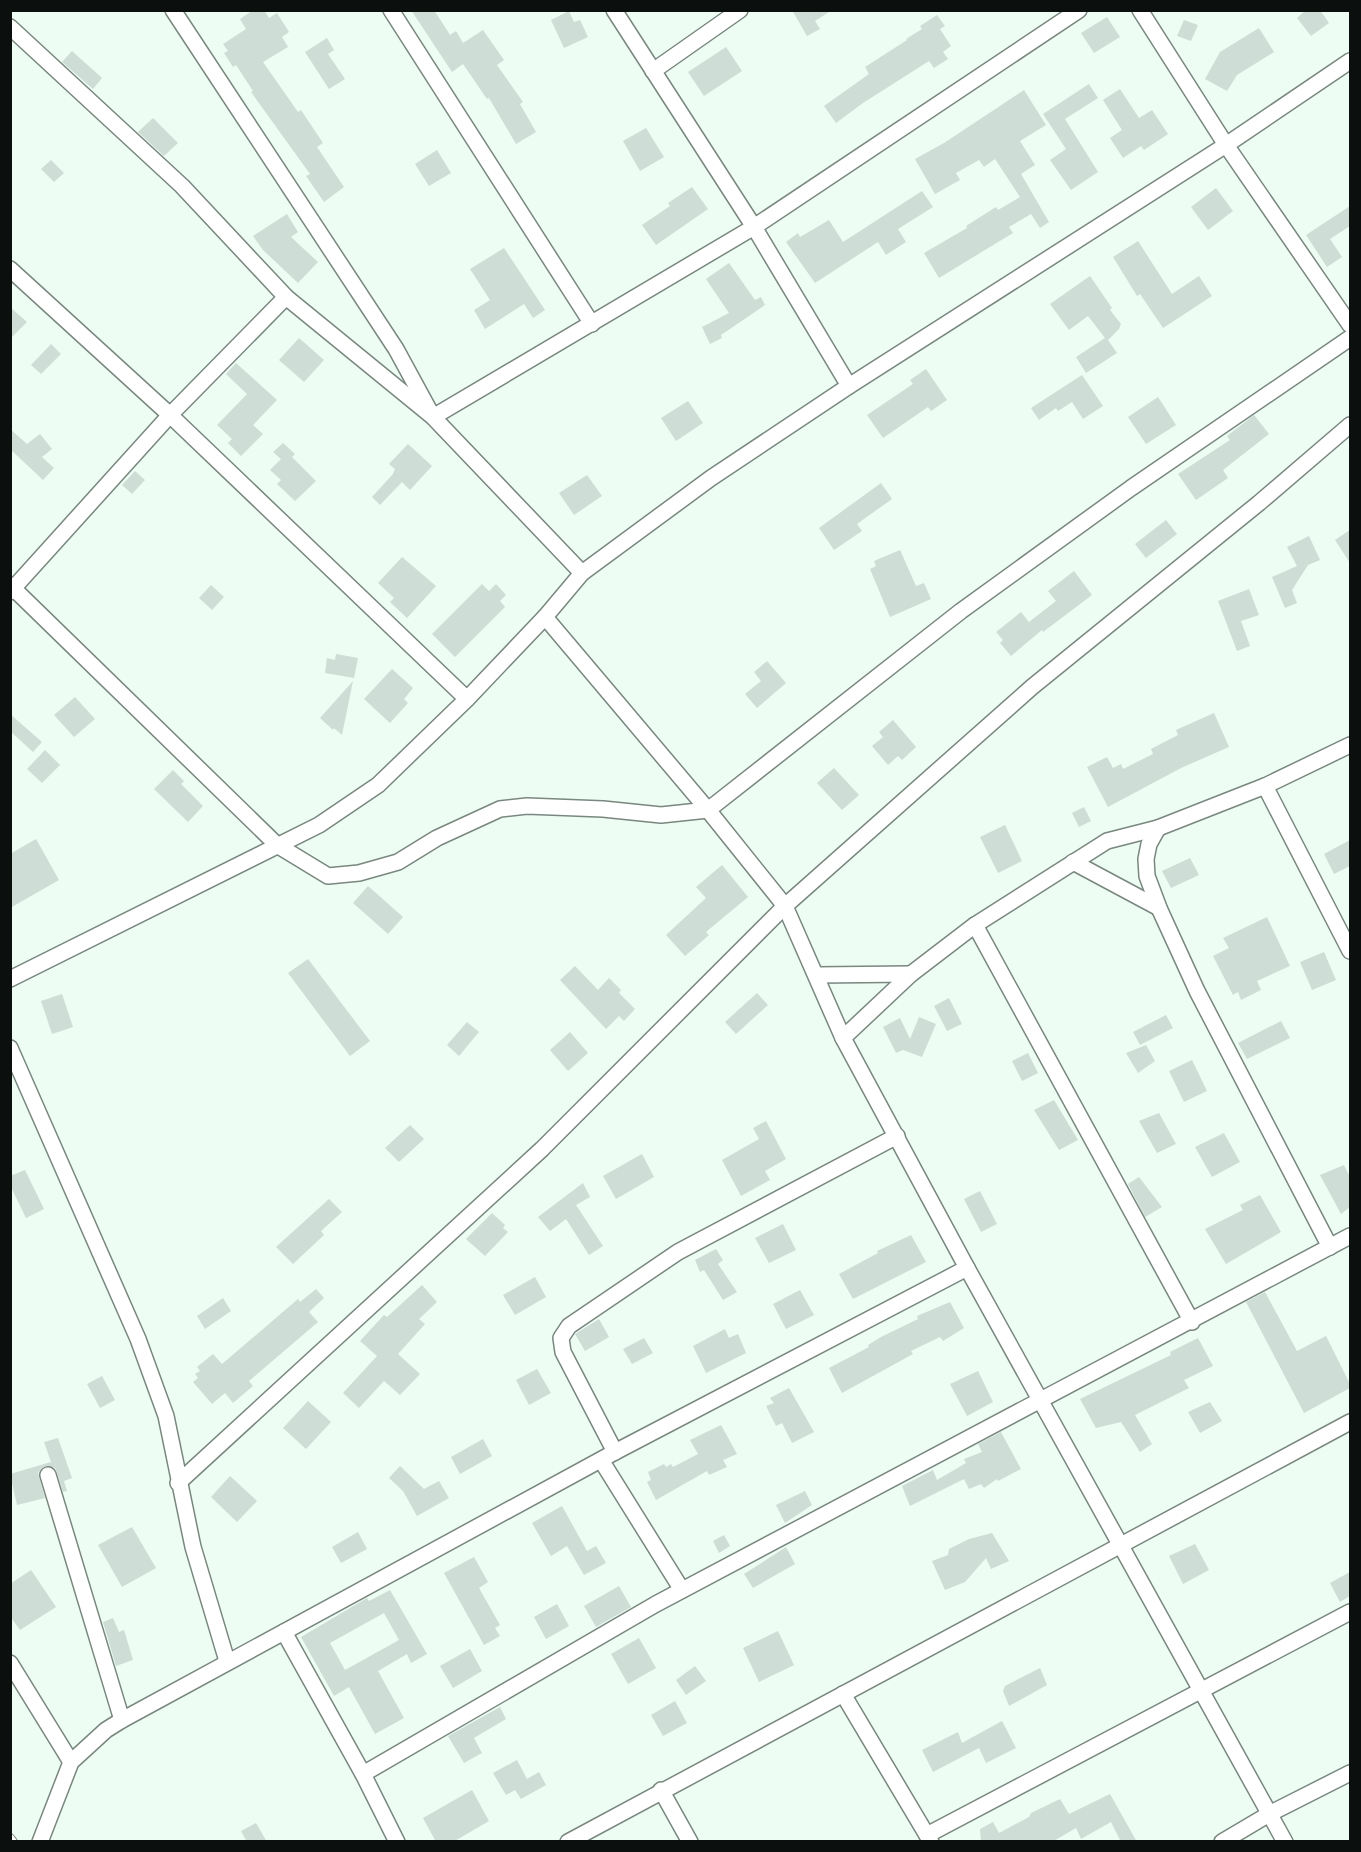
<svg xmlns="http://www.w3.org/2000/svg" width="1361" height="1852" font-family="Ubuntu,sans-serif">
<rect width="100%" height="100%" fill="#edfdf4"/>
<g fill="#ceddd5" fill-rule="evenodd">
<path d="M253 10H264L269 18 277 13 289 32 282 37 288 47 263 62 298 112 301 110 323 143 317 147 344 187 324 202 306 176 310 174 251 92 253 91 236 65 233 67 224 53 228 51 223 44 246 29 240 19Z"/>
<path d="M411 10H434L450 35 456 31 463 43 483 30 504 60 497 65 523 102 520 104 536 132 516 144 489 98 487 99 463 64 452 72Z"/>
<path d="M792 10H832L815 21 820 29 807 36Z"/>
<path d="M1306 10H1320L1329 23 1311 36 1297 18Z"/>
<path d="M569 11 574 22 580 20 588 37 564 48 551 20Z"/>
<path d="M937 15 945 26 940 29 951 46 943 52 948 59 934 68 929 61 863 103 836 123 824 106 869 74 865 67 907 40 906 39 922 29 920 26Z"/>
<path d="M1107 17 1120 37 1094 53 1081 33Z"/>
<path d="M1184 20 1198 25 1191 41 1177 36Z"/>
<path d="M1259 28 1274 52 1237 75 1227 91 1205 79 1220 52Z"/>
<path d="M327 38 334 50 328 54 345 79 329 89 305 52Z"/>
<path d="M726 47 742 71 704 96 688 72Z"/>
<path d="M72 51 102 78 93 89 62 62Z"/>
<path d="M1089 84 1098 98 1065 119 1098 172 1071 190 1050 160 1066 149 1043 114Z"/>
<path d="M1120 89 1139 118 1152 110 1168 134 1144 150 1141 146 1123 158 1110 138 1122 130 1103 100Z"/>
<path d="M1024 90 1046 125 1020 141 1035 165 1021 174 1049 222 1040 228 1031 214 1009 227 1013 233 939 278 924 253 967 228 966 226 996 207 998 210 1020 197 995 159 984 167 979 160 956 173 960 180 935 194 915 159 944 143Z"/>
<path d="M153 118 178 143 164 156 138 132Z"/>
<path d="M646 128 664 157 640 171 623 141Z"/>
<path d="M437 150 451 173 429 186 415 164Z"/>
<path d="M51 160 64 173 54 182 41 169Z"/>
<path d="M692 187 708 209 656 245 642 225 670 206 668 203Z"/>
<path d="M1216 188 1233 211 1208 230 1191 207Z"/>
<path d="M922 191 933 207 898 229 906 242 886 255 878 242 815 283 786 242 798 233 800 237 829 220 843 242Z"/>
<path d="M1350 206V226L1330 239 1342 257 1327 267 1306 235Z"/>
<path d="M287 214 298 232 291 237 318 262 298 283 263 250 253 236Z"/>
<path d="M1138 241 1172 294 1199 276 1212 296 1163 328 1140 294 1137 296 1113 257Z"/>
<path d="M504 248 545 310 533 318 524 304 485 329 474 310 490 300 470 269Z"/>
<path d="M729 263 755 300 761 297 765 305 721 335 722 338 710 344 702 327 729 313 706 279Z"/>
<path d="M1090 276 1112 308 1110 310 1121 324 1119 329 1108 340 1117 353 1086 373 1076 357 1105 338 1088 316 1069 330 1050 304Z"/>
<path d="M10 307 27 322 10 339Z"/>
<path d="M299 338 324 360 304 382 279 360Z"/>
<path d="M51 344 61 354 41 374 31 365Z"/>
<path d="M236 363 277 400 253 425 263 434 241 456 228 443 232 439 217 425 247 394 226 374Z"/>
<path d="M926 369 947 400 931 411 928 407 883 438 867 415 913 384 910 380Z"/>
<path d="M1082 375 1103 406 1083 419 1072 402 1058 411 1056 408 1039 420 1031 408Z"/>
<path d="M1158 397 1176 425 1146 444 1128 417Z"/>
<path d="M688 401 703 423 676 441 661 418Z"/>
<path d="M1254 415 1269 434 1223 470 1228 478 1196 500 1178 474 1230 440 1227 436Z"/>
<path d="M10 429 27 444 40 434 52 449 42 457 54 468 43 480 10 449Z"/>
<path d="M283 443 295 454 292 457 316 481 295 501 277 484 281 480 270 470 281 459 273 452Z"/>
<path d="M408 444 432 466 410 490 402 482 380 505 372 497 393 474 395 469 389 464Z"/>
<path d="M135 471 145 480 132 494 122 485Z"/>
<path d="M587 475 602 496 574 515 559 493Z"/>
<path d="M881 483 892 499 857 524 862 531 834 550 819 528Z"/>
<path d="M1166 520 1177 534 1146 558 1135 544Z"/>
<path d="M1350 530V563L1335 540Z"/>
<path d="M1309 536 1320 560 1308 565 1292 590 1297 603 1285 608 1272 577 1297 566 1287 547Z"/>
<path d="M900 550 916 586 924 583 931 599 890 617 870 569 876 566 874 561Z"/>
<path d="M402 557 436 586 407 618 390 602 394 598 378 583Z"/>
<path d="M1074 571 1092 595 1043 632 1042 630 1011 656 1000 643 1003 640 996 632 1021 612 1029 622 1056 601 1048 591Z"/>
<path d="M482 584 489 591 496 584 506 595 500 601 505 607 455 657 432 634Z"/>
<path d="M211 585 224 597 212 610 199 598Z"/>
<path d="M1249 589 1259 615 1241 621 1250 646 1237 651 1218 601Z"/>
<path d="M336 654 358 658 354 678 325 673 327 658 335 660Z"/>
<path d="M767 661 786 683 757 708 745 694 761 681 754 672Z"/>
<path d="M392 669 413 688 404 699 408 703 390 723 364 699Z"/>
<path d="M353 681 342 735 334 728 333 730 320 718Z"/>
<path d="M75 697 95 719 74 737 54 715Z"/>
<path d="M1214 713 1229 747 1181 768 1108 807 1087 767 1107 757 1113 768 1121 764 1123 769 1153 754 1151 749 1178 735 1176 730Z"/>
<path d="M10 714 42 742 33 752 10 731Z"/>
<path d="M893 720 916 747 902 760 898 756 888 765 872 746 883 737 879 732Z"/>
<path d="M45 750 60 765 42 783 27 769Z"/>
<path d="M834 768 859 795 842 810 817 783Z"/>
<path d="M173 770 184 781 181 784 203 806 188 822 154 789Z"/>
<path d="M1084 807 1091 821 1079 827 1072 813Z"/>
<path d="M1005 825 1022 861 998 873 980 837Z"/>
<path d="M36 839 59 880 10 908V854Z"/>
<path d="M1350 840V866L1334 874 1324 854Z"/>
<path d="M1190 858 1199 875 1171 888 1162 871Z"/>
<path d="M722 865 748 897 706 932 709 935 685 956 666 935 706 898 696 887Z"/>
<path d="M368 886 403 917 388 934 353 903Z"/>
<path d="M1267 917 1290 966 1257 981 1261 990 1241 1000 1238 992 1233 995 1213 956 1229 948 1223 938Z"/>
<path d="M1324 952 1336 980 1312 990 1300 962Z"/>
<path d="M308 959 370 1041 350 1056 288 973Z"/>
<path d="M575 966 598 990 609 978 621 990 619 993 635 1009 624 1021 619 1016 606 1029 560 980Z"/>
<path d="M757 993 768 1005 736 1034 725 1022Z"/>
<path d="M62 994 73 1027 52 1034 41 1001Z"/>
<path d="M949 998 962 1024 947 1031 934 1006Z"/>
<path d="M1166 1015 1173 1028 1140 1045 1133 1032Z"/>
<path d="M919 1017 936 1024 922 1057 903 1050 896 1053 883 1027 900 1018 910 1039Z"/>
<path d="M1281 1021 1290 1038 1247 1059 1238 1043Z"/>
<path d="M467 1022 479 1032 459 1056 447 1045Z"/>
<path d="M570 1032 588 1053 568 1071 550 1050Z"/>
<path d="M1146 1045 1155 1061 1138 1073 1126 1053Z"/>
<path d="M1028 1053 1038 1073 1022 1081 1012 1061Z"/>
<path d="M1192 1060 1207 1091 1184 1102 1169 1071Z"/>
<path d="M1054 1100 1078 1140 1059 1150 1034 1110Z"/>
<path d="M1159 1113 1176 1144 1157 1153 1139 1121Z"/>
<path d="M766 1121 786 1159 765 1171 770 1180 741 1196 722 1160 759 1139 753 1128Z"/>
<path d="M410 1125 424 1139 399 1162 385 1148Z"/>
<path d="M1224 1133 1240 1162 1212 1177 1195 1147Z"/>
<path d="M642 1154 654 1177 616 1199 603 1176Z"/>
<path d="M1344 1165 1350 1177V1207L1341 1214 1320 1175Z"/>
<path d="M25 1170 44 1209 26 1218 10 1185V1176Z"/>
<path d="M1139 1177 1162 1207 1145 1217 1128 1184Z"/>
<path d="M583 1183 590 1197 576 1205 603 1246 589 1255 566 1219 550 1231 538 1217Z"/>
<path d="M980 1191 997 1224 981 1232 964 1199Z"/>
<path d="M1260 1195 1281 1232 1226 1264 1205 1229 1243 1210 1240 1205Z"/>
<path d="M329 1199 342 1212 321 1231 324 1235 293 1264 276 1247Z"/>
<path d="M492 1213 505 1225 503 1228 508 1232 485 1256 466 1239Z"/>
<path d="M783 1224 796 1250 769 1263 755 1238Z"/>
<path d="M911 1235 926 1262 853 1299 839 1274 878 1253 877 1251Z"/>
<path d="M716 1249 723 1260 718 1264 737 1292 723 1300 704 1270 700 1272 695 1260Z"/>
<path d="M535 1277 546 1297 515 1315 503 1295Z"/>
<path d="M422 1285 437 1302 419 1319 425 1324 398 1354 420 1374 400 1395 384 1381 359 1408 343 1393 377 1356 360 1341 384 1315 387 1317Z"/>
<path d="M316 1289 324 1298 309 1312 318 1322 249 1381 253 1386 233 1403 225 1393 212 1404 193 1382 198 1378 195 1374 200 1371 197 1367 213 1354 222 1364 298 1299 300 1302Z"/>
<path d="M800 1290 814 1315 786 1329 773 1304Z"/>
<path d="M1265 1292 1297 1351 1326 1336 1350 1384V1388L1304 1413 1246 1302Z"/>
<path d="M223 1298 231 1311 205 1329 197 1316Z"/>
<path d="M950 1302 964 1328 943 1341 940 1337 911 1351 913 1354 842 1393 829 1368 869 1347 868 1345 881 1337 918 1319 917 1316Z"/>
<path d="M599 1319 609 1337 585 1351 575 1334Z"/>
<path d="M725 1329 729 1338 738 1334 746 1353 706 1373 693 1346Z"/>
<path d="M644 1338 653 1353 632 1364 623 1349Z"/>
<path d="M1198 1338 1213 1366 1184 1380 1189 1388 1135 1415 1152 1444 1140 1452 1121 1422 1096 1428 1080 1399 1171 1355 1170 1352Z"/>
<path d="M537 1369 551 1393 529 1405 516 1380Z"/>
<path d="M978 1371 993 1402 967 1416 950 1384Z"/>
<path d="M102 1376 115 1400 100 1408 87 1384Z"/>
<path d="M789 1388 814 1432 792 1443 782 1423 776 1426 766 1406 774 1403 770 1398Z"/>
<path d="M308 1401 331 1422 306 1449 283 1428Z"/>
<path d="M1210 1402 1222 1421 1200 1433 1188 1412Z"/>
<path d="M721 1425 737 1454 723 1460 727 1467 709 1475 707 1471 656 1500 647 1482 651 1480 648 1472 664 1464 666 1467 671 1464 673 1467 698 1454 690 1440Z"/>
<path d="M1001 1432 1021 1469 998 1481 997 1479 984 1488 981 1484 969 1489 964 1479 910 1506 902 1486 933 1470 937 1480 966 1463 964 1459 982 1452 978 1444Z"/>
<path d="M58 1438 72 1478 64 1481 67 1491 63 1492 55 1468 46 1466 41 1469 38 1473 45 1498 17 1505 10 1474 51 1462 44 1442Z"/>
<path d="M483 1439 492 1456 460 1474 451 1457Z"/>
<path d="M400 1466 424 1489 439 1481 449 1498 417 1516 403 1491 389 1478Z"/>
<path d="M230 1476 257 1501 237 1522 211 1497Z"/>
<path d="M805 1491 812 1505 785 1523 776 1505Z"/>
<path d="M562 1506 587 1551 596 1546 606 1563 584 1575 567 1546 551 1556 532 1523Z"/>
<path d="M132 1527 156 1568 122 1587 98 1545Z"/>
<path d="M358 1532 367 1549 341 1563 332 1547Z"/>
<path d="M992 1533 1009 1561 991 1569 986 1558 965 1582 945 1590 932 1561 948 1555 949 1549 969 1539Z"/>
<path d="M724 1535 730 1546 719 1553 713 1541Z"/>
<path d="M1195 1544 1209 1570 1183 1584 1169 1556Z"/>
<path d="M786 1547 795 1564 753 1588 744 1574Z"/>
<path d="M474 1557 488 1582 479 1588 500 1625 495 1628 500 1636 484 1645 444 1573Z"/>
<path d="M31 1570 56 1607 20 1630 10 1616V1584Z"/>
<path d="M1350 1572V1596L1340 1602 1330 1583Z"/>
<path d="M619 1586 631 1607 596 1627 584 1606Z"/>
<path d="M390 1590 427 1654 411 1663 407 1654 378 1671 404 1718 375 1734 349 1687 334 1696 301 1637 367 1598 369 1601ZM384 1613 399 1640 345 1670 330 1643Z"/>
<path d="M557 1604 569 1626 546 1639 534 1617Z"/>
<path d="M113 1618 119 1632 124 1630 133 1660 116 1666 103 1622Z"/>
<path d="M778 1631 794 1665 759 1682 743 1648Z"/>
<path d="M639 1638 656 1668 628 1684 611 1654Z"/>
<path d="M470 1649 482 1671 453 1688 440 1666Z"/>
<path d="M695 1666 706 1681 686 1695 676 1680Z"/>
<path d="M1040 1668 1047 1685 1009 1706 1003 1691 1005 1686Z"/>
<path d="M675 1701 687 1723 663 1736 651 1715Z"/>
<path d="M500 1707 506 1719 474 1738 482 1753 464 1763 448 1736Z"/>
<path d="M1002 1721 1016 1748 986 1763 979 1748 933 1772 922 1750 958 1732 962 1743Z"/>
<path d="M517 1760 527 1779 539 1772 546 1785 521 1799 515 1790 506 1795 493 1773Z"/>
<path d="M472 1790 489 1821 453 1842H436L423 1818Z"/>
<path d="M1110 1794 1137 1842H1121L1111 1822 1081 1839 1076 1828 1052 1842H981L980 1829 993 1822 999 1833 1029 1817 1031 1813 1060 1799 1069 1814Z"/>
<path d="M256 1823 267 1842H247L241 1831Z"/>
</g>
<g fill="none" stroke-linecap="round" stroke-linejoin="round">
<g stroke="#79877f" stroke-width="10">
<path id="service" d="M10 1838 13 1842"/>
</g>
<g stroke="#79877f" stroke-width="18">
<g id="minor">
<path d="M173 10 396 349 433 417 754 227 1079 10"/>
<path d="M391 10 592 324"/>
<path d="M614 10 754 227 849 386"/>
<path d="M1140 10 1226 145 1350 325"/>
<path d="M10 27 182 186 286 297 433 417 582 573"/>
<path d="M653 71 740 10"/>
<path d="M10 269 170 415 467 699"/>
<path d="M10 585 277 845 328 876 359 873 398 862 437 838 500 809 527 806 603 809 661 815 708 810 961 611 1131 488 1350 338"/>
<path d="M10 592 170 415 286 297"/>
<path d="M545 617 708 810 785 906 843 1038 967 1268 1285 1842"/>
<path d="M1265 786 1350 951"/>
<path d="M1158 828 1149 844 1146 859 1147 876 1159 908 1197 991 1330 1247"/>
<path d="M1073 862 1159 908"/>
<path d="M975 925 1192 1322"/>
<path d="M816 975 911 974"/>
<path d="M10 979 319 825 378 785 467 699 545 617 582 573 711 478 849 386 1226 145 1350 61"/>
<path d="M843 1038 911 974 975 925 1107 841 1158 828 1265 786 1350 745"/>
<path d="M10 1048 138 1339 166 1416 193 1547 227 1661"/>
<path d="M615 1452 563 1352 561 1338 569 1326 678 1252 897 1136"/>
<path d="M601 1460 682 1590"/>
<path d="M48 1475 122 1720"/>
<path d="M178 1483 542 1149 785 906 1032 687 1259 503 1350 425"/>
<path d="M284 1632 363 1774 397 1842"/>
<path d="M10 1663 71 1762"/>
<path d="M843 1694 931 1842"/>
<path d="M363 1774 656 1604 1350 1236"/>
<path d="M661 1790 690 1842"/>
<path d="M927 1835 1350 1612"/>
<path d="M40 1842 71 1762 106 1730 122 1720 615 1452 967 1268"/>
<path d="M568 1842 1350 1422"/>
<path d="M1222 1842 1271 1813 1350 1773"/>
</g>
</g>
<use href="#service" stroke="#fff" stroke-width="8"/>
<use href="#minor" stroke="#fff" stroke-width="15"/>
</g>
<rect width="1361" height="1852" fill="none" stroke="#0b100e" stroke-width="24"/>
</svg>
